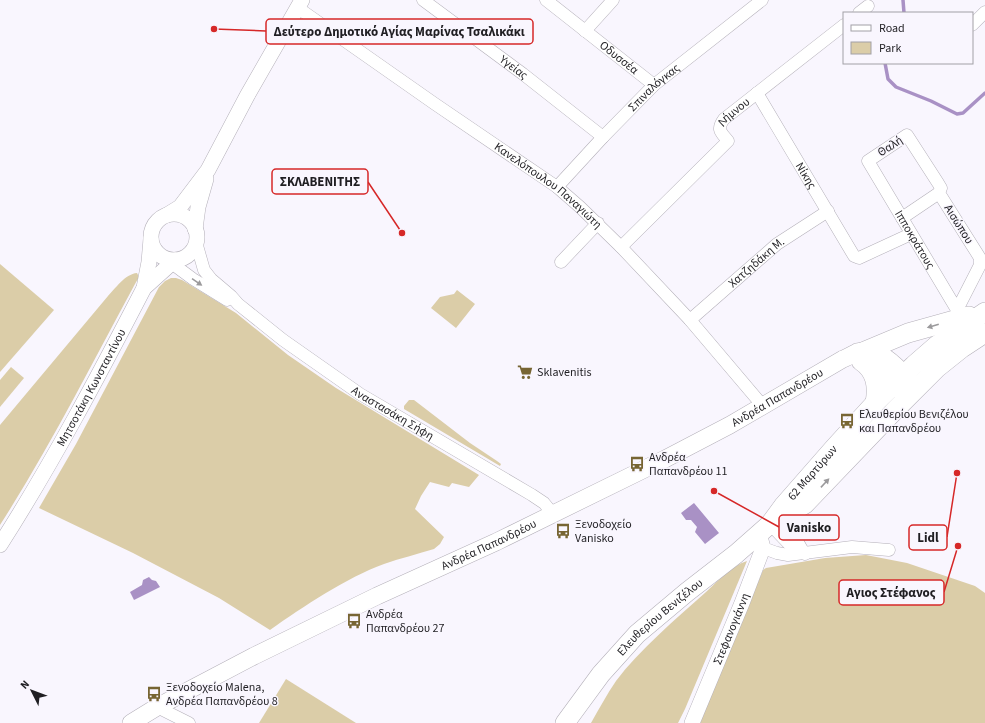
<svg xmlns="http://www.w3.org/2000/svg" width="985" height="723" font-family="'Source Sans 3',sans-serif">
<rect width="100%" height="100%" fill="#f9f6fe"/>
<g fill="#dbcda8">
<path d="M0 264 54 310 0 372Z"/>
<path d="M137 273 139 277 135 284C91 365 50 447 0 525V425L108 296C115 289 125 274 137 273Z"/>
<path d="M171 278H176L182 280 236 313 288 355 336 388 479 475 469 487 452 483 449 487 430 482 421 496 415 509 444 537 440 544 434 549C418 554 401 558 384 564 346 578 304 606 270 630L219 598 133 553 39 508 76 444 159 287 165 281Z"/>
<path d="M457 290 475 304 456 328 431 308 440 297 454 294Z"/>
<path d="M11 367 24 378 0 407V380Z"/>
<path d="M409 400H414L470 443 497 461 501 464 500 466 404 409V406Z"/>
<path d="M866 555 907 563 975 586 985 593V723H700L763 570 766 568 825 558Z"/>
<path d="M747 561 685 709 678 723H591C599 709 607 694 616 681 640 649 676 619 706 592 718 581 731 566 747 561Z"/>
<path d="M286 679 356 723H259Z"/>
</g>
<g fill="#a991c5">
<path d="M694 503 719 533 705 544 695 532 697 527 691 520H686L681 513Z"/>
<path d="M149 577 152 580 156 581 160 587 134 600 130 592 142 585 143 580Z"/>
</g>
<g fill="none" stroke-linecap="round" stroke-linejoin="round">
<g stroke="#a991c5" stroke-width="3.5">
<path d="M903 0 904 13"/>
<path d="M885 63 888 79 896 87 931 101 957 114 963 113 985 93"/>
</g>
<g stroke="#b4b0b9" stroke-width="13">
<g id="minor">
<path id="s1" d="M423 0 523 74 603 137"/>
<path id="s2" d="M546 0 654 85"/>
<path id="s3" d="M298 8 435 104 557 187 580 207 621 247 690 320 763 406"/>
<path d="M859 13 868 6"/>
<path d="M972 25 985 12"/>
<path d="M585 31 613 0"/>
<path id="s4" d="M757 93 854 256 859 258 911 234"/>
<path id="s5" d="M557 187 603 137 654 85 762 0"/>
<path d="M902 218 939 193"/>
<path id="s6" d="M196 242 204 270 211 279 231 296 238 304 283 340 360 394 532 495 544 503 553 514"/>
<path id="s7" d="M621 247 728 141C721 132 716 130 724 119L844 25"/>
<path d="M166 259 193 279 227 300"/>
<path d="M561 262 598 223"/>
<path id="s8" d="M957 310 980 265V258L939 193 941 188 938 183 907 135 868 161 957 310 962 318"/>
<path id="s9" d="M690 320 777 244 828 211"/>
<path d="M797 510C790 526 795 540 805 554"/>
<path d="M770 524 790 545 802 552"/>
<path d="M763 548 777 553 788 555 852 547 889 550"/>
<path d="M157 707 189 723"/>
</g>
</g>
<g stroke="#b4b0b9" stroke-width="16">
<g id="tertiary">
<circle cx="174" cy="237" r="23"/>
<path d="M167 215 180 207 208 170 247 96 302 0"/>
<path d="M195 229 198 207 206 179"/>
<path d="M144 288 175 260"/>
<path id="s10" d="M0 545C53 462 99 375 144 288L149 262 151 239"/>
<path id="s11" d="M692 723 742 603 763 548 759 533"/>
</g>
</g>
<g stroke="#b4b0b9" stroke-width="18">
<g id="secondary">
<path d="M863 361C879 367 891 382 903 393"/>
<path id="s12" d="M131 723 157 707 254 656 377 596 496 542 665 459 730 425 843 359C848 357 853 354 857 352 881 345 900 370 914 385"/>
</g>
</g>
<g stroke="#b4b0b9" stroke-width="20">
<g id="primary">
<path d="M865 351 908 333 969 316"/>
<path d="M861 361C876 371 878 386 875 403"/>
<path d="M776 521 805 504 896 409 937 368 962 348 985 333"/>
<path id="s13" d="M565 723 601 674 637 634 687 592 736 554 770 524 784 505 833 449 875 403 914 365 937 345 985 312"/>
</g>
</g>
<use href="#minor" stroke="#fff" stroke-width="12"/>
<use href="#tertiary" stroke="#fff" stroke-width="15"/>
<use href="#secondary" stroke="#fff" stroke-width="17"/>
<use href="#primary" stroke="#fff" stroke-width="19"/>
</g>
<defs><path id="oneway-solid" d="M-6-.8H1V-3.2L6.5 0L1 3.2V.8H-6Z"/></defs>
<g fill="#9b9a9c">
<use href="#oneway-solid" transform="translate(197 282) rotate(34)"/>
<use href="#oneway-solid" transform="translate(933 326) rotate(164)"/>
<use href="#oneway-solid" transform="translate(825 483) rotate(-47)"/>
</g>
<defs>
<g id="supermarket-bare" transform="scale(1.2)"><path d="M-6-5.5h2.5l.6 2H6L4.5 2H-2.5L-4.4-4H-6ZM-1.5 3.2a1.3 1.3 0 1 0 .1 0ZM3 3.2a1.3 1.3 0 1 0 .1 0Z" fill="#776533" stroke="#f9f6fe" stroke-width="2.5" paint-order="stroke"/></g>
<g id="bus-bare" transform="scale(1.2)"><path d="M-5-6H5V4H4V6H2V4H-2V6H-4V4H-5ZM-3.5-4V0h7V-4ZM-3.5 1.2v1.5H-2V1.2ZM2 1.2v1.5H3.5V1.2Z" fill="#776533" stroke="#f9f6fe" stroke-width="2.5" paint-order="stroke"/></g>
</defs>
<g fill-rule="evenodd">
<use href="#supermarket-bare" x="525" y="372"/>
<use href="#bus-bare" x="847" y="421"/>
<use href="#bus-bare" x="637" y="464"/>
<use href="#bus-bare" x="563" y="531"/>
<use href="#bus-bare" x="354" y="621"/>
<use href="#bus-bare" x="154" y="694"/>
</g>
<g text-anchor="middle" stroke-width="3" stroke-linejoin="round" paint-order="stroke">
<g font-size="12" fill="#201f23" stroke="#f9f6fe">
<text dy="4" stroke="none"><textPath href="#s2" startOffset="93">Οδυσσέα</textPath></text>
<text dy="4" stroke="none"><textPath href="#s1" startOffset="113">Υγείας</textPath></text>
<text dy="4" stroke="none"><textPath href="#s5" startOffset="139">Σπιναλόγκας</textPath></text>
<text dy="4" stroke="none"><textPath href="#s7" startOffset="188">Λήμνου</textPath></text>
<text transform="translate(890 146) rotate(-33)" y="4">Θαλή</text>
<text dy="4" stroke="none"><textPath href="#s4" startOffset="96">Νίκης</textPath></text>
<text dy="4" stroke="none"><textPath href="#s3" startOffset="307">Κανελόπουλου Παναγιώτη</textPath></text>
<text transform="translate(959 224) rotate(58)" y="4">Αισώπου</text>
<text dy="4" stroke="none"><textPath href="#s8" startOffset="341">Ιπποκράτους</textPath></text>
<text dy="4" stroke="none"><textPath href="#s9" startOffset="88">Χατζηδάκη Μ.</textPath></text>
<text dy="4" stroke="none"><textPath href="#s10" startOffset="182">Μητσοτάκη Κωνσταντίνου</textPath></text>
<text dy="4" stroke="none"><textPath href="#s12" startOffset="724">Ανδρέα Παπανδρέου</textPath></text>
<text dy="4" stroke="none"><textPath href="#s6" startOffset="267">Αναστασάκη Σήφη</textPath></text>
<text dy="4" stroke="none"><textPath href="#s13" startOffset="354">62 Μαρτύρων</textPath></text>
<text dy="4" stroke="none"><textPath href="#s12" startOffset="400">Ανδρέα Παπανδρέου</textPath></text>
<text dy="4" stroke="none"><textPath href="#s13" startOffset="143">Ελευθερίου Βενιζέλου</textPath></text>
<text dy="4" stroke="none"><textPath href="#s11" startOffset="102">Στεφανογιάννη</textPath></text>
</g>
<g font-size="12" fill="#201f23" stroke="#f9f6fe" text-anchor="start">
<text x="537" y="376">Sklavenitis</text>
<text x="859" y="418">Ελευθερίου Βενιζέλου<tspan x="859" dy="14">και Παπανδρέου</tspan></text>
<text x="649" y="461">Ανδρέα<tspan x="649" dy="14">Παπανδρέου 11</tspan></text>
<text x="575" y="528">Ξενοδοχείο<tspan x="575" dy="14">Vanisko</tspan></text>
<text x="366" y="618">Ανδρέα<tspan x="366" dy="14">Παπανδρέου 27</tspan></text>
<text x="166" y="691">Ξενοδοχείο Malena,<tspan x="166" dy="14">Ανδρέα Παπανδρέου 8</tspan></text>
</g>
</g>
<path fill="none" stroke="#d62828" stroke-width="1.5" d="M214 29L266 31M402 233L368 182M714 491L779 527M957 473L947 537M958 546L944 592"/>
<g fill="#d62828" stroke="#f9f6fe" stroke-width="1.5">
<circle cx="214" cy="29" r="4"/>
<circle cx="402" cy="233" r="4"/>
<circle cx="714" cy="491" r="4"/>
<circle cx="957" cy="473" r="4"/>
<circle cx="958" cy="546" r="4"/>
</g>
<g fill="#f9f6fe" stroke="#d62828" stroke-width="1.5">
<rect x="266" y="19" width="267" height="25" rx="4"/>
<rect x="272" y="169" width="96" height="25" rx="4"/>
<rect x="779" y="515" width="60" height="25" rx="4"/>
<rect x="909" y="525" width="38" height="25" rx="4"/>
<rect x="839" y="580" width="105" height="25" rx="4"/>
</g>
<g font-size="13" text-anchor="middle" font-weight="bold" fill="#201f23">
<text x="399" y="36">Δεύτερο Δημοτικό Αγίας Μαρίνας Τσαλικάκι</text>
<text x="320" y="186">ΣΚΛΑΒΕΝΙΤΗΣ</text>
<text x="809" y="532">Vanisko</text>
<text x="928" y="542">Lidl</text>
<text x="891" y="597">Αγιος Στέφανος</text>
</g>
<rect x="843" y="12" width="130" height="52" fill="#f9f6fe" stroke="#a2a0a6"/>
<rect x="851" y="25" width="20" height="6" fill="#ffffff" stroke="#a2a0a6"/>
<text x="879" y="32" font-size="12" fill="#201f23">Road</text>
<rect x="851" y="42" width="20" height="12" fill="#dbcda8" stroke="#a2a0a6"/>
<text x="879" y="52" font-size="12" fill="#201f23">Park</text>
<g transform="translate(32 691) rotate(312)" stroke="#f9f6fe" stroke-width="3" paint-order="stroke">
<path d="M0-3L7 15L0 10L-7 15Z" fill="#201f23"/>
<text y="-6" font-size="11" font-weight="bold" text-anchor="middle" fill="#201f23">N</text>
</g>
</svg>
